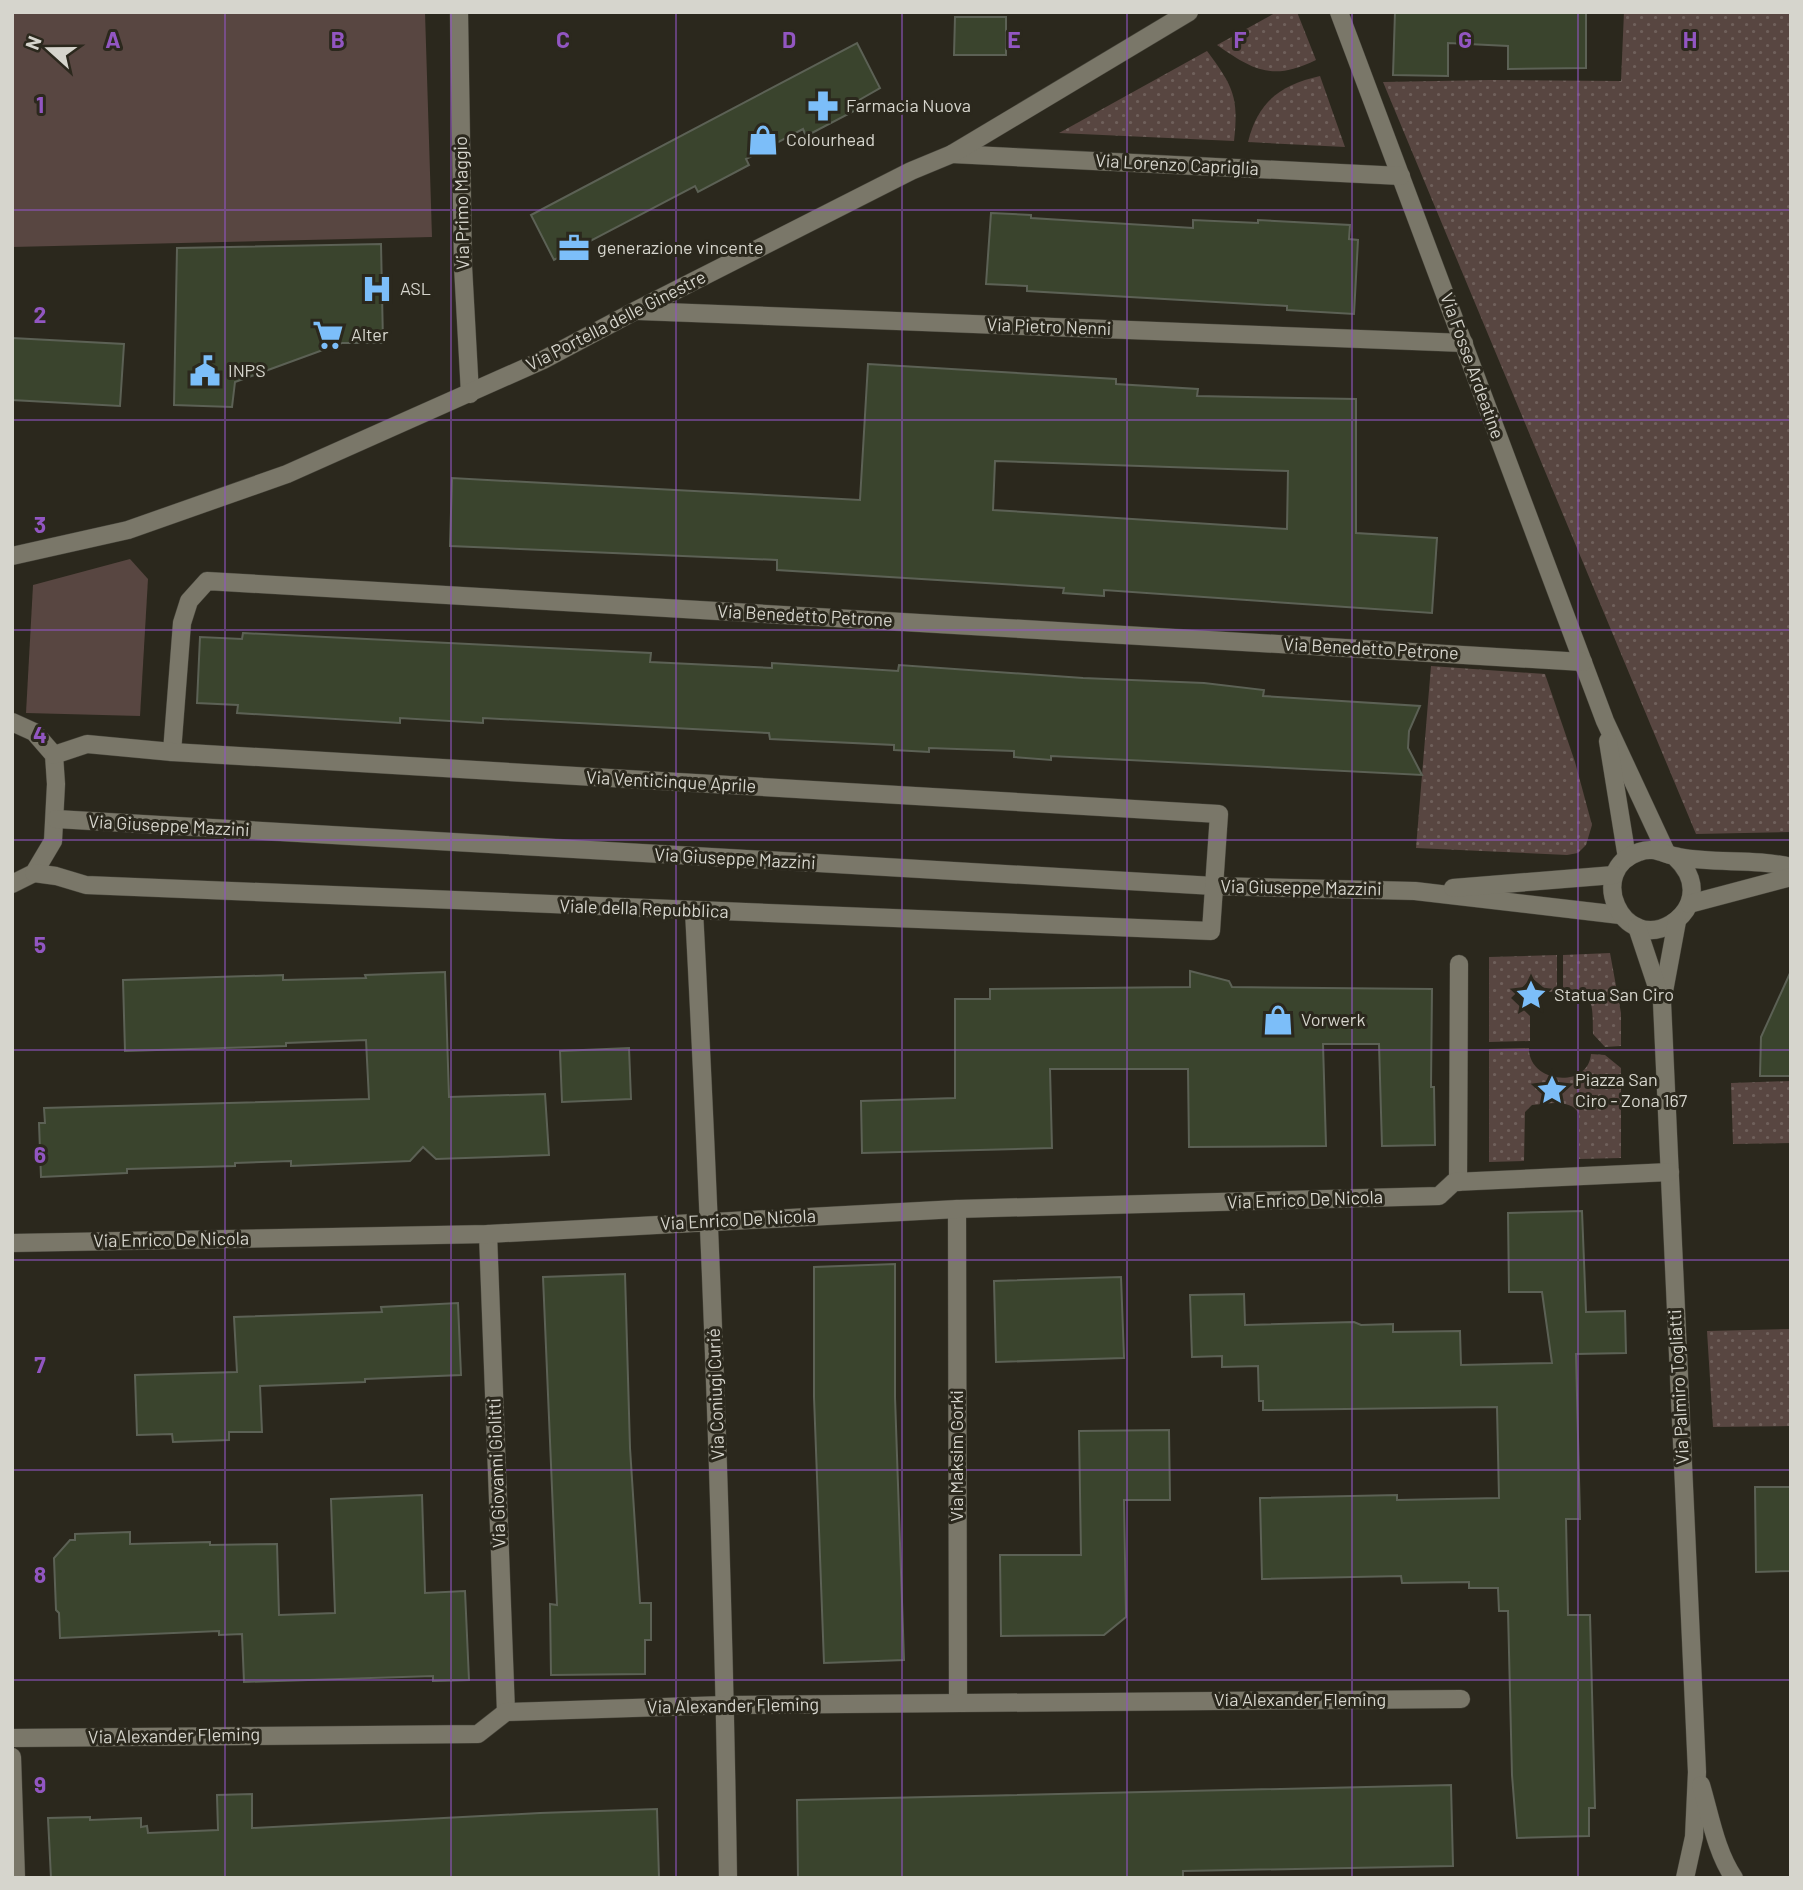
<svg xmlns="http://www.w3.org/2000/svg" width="1803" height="1890" font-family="Barlow,sans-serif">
<defs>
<pattern id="grass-dots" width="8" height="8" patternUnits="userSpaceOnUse" patternTransform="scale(1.75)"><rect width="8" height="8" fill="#584641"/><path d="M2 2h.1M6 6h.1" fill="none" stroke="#6f605b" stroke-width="1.8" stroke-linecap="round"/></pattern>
</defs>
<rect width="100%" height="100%" fill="#2b281d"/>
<g fill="url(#grass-dots)">
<path d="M1277 12H1297L1316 60C1273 81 1254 71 1217 45Z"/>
<path d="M1624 12H1791V832L1696 834 1383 82 1490 80 1621 81Z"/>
<path d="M1207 51C1233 86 1239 97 1234 141L1059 133Z"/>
<path d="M1320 76 1345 147 1248 142C1258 101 1281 85 1320 76Z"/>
<path d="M1431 666 1545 674 1575 762 1592 825 1586 845 1578 853 1567 855 1416 848Z"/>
<path d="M1610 953 1621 1013V1046L1605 1047 1593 1034C1592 1008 1597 990 1563 991V955Z"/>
<path d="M1557 955V991L1549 992 1532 978 1511 998 1530 1016V1041L1489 1042V957Z"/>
<path d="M1529 1048C1528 1083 1588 1090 1591 1054L1605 1055 1621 1068V1158L1579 1159V1114C1571 1098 1547 1104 1532 1105L1525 1112 1524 1161 1489 1162V1049Z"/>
<path d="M1791 1081V1143L1733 1144 1731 1083Z"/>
<path d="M1791 1329V1426L1713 1427 1707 1331Z"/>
</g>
<g fill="#584641">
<path d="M12 12H425L432 237 12 247Z"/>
<path d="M130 559 148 579 140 716 26 713 33 585Z"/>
</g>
<g fill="#3a442d" stroke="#5c6155" stroke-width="2" fill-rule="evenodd">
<path d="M1395 12H1586V68L1508 69V46L1448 43V76L1393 75Z"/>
<path d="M955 17H1006V55H954Z"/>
<path d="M857 43 880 88 854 103 858 109 806 136 803 129 746 159 749 165 698 192 695 186 554 260 531 215Z"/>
<path d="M991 213 1031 215V218L1193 228V220L1258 223V220L1350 225 1349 239 1358 240 1354 314 1287 310V306L1027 291V286L986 284Z"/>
<path d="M381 244 383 343H342L235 382 232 407 174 405 177 248Z"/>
<path d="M12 338 124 344 120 406 12 400Z"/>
<path d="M868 364 1116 379V384L1198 389 1197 396 1356 399V533L1437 538 1432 613 1104 590V596L1063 593 1064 588 777 570V560L450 546 452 478 860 500ZM995 461 1288 471 1287 529 993 510Z"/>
<path d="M243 633 651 653 650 662 772 668V663L898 671 899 665 1083 678 1204 683 1264 690 1263 696 1420 706 1409 731 1408 748 1422 775 1051 756V760L1014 757V751L929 748V752L894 750V745L770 739 769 733 483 718V723L400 718V723L237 713 238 705 197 703 200 637 242 639Z"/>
<path d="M1190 971 1229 981 1232 987 1432 989 1431 1087H1434L1435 1145 1382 1146 1379 1044H1323L1326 1146 1189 1147 1188 1069H1050L1052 1148 862 1153 861 1101 955 1098V999H990V989L1190 987Z"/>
<path d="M1791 971V1076H1760L1761 1037Z"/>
<path d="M445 972 449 1097 545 1094 549 1155 436 1159 423 1147 410 1161 291 1166V1161L235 1163V1166L127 1169V1173L41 1177 39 1123H45L44 1108 369 1099 366 1040 286 1043V1046L125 1051 123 980 283 975V980L366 978 365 975Z"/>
<path d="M629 1048 631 1099 562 1102 560 1051Z"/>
<path d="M1582 1211 1586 1312 1625 1311 1626 1353 1576 1354 1580 1519H1566L1568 1615H1590L1595 1808H1589V1836L1517 1838 1512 1775 1508 1611H1499L1498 1588H1469V1582L1402 1583 1401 1576 1262 1579 1260 1498 1397 1495V1500L1499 1498 1497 1407 1263 1410V1401H1259L1258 1366 1222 1367V1356L1192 1357 1190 1295 1244 1294 1245 1325 1354 1322 1361 1325 1393 1324V1332L1460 1331 1461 1365 1552 1363 1542 1292H1509L1508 1213Z"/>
<path d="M895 1264V1397L904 1660 824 1663 814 1397V1267Z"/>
<path d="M625 1274 630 1448 640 1603H651V1640H645V1674L551 1675 550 1604 557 1605 543 1277Z"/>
<path d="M1121 1277 1124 1358 996 1362 994 1281Z"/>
<path d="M458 1303 461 1375 365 1379V1382L260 1386 262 1432H229V1440L173 1442 172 1434 137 1435 135 1375 237 1372 234 1317 382 1312 381 1307Z"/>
<path d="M1169 1430 1170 1500H1124L1126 1617 1104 1635 1001 1636 1000 1555H1081L1079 1431Z"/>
<path d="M1755 1487H1791V1571L1756 1572Z"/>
<path d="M422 1495 425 1593 465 1591 469 1680 433 1681V1676L244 1682 242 1634 219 1635V1631L60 1638 59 1613 56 1610 54 1558 70 1540H75V1534L130 1532V1544L210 1542V1545L277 1544 279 1615 335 1613 331 1499Z"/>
<path d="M1451 1785 1453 1866 1183 1871V1878H798L797 1800Z"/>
<path d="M252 1794V1828L540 1813 657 1809 659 1878H51L48 1818 90 1817V1820L141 1818V1827L147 1826 148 1833 218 1830 217 1795Z"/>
</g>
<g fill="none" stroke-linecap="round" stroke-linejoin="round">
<g stroke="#46443a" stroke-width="19">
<g id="street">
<path d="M459 12 463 266 470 394"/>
<path d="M1339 12 1605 721 1666 852"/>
<path d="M952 154 1401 176"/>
<path d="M639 311 1464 343"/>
<path d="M12 556 128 530 287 474 543 360 635 311 911 171 952 154 1189 12"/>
<path d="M12 722 34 732 54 755 56 784 53 841 34 873 12 884"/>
<path d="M1608 741 1627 858"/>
<path d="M172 752 182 623 189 601 207 581 1583 662"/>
<path d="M56 819 1214 886 1415 891 1620 915"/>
<path d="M1675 857C1689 870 1696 886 1689 904 1685 913 1679 919 1671 924 1622 953 1585 870 1639 852 1655 846 1664 855 1679 857 1716 864 1754 858 1791 867"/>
<path d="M34 873 56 876 86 885 1211 931 1219 814 172 752 87 744 54 755"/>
<path d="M1453 888 1614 875"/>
<path d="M1689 904 1791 877"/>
<path d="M694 911C711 1233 723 1555 728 1878"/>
<path d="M1677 921 1662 1002 1697 1772 1694 1837 1685 1878"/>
<path d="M1637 927 1661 999"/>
<path d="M1458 1182 1459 964"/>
<path d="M957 1209 958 1702"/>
<path d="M488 1234 506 1712"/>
<path d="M12 1243 488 1234 957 1209 1439 1196 1454 1182 1670 1172"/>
<path d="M12 1738 478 1734 506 1712 726 1705 1461 1699"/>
<path d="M12 1757 16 1878"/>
<path d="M1701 1785C1710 1815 1716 1852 1734 1878"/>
</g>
</g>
<use href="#street" stroke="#7a7769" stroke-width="18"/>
</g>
<path fill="none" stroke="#9256c2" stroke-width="2" stroke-opacity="0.55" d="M225 12V1878M451 12V1878M676 12V1878M902 12V1878M1127 12V1878M1352 12V1878M1578 12V1878M12 210H1791M12 420H1791M12 630H1791M12 840H1791M12 1050H1791M12 1260H1791M12 1470H1791M12 1680H1791"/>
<defs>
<g id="pharmacy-bare" transform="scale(2.415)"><path d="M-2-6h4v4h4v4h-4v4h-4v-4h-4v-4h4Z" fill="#7cbef9" stroke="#2b281d" stroke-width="2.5" paint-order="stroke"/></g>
<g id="shop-bare" transform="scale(2.415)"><path d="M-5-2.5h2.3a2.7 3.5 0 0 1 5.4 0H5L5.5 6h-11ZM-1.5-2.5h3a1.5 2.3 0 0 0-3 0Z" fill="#7cbef9" stroke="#2b281d" stroke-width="2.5" paint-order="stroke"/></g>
<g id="office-bare" transform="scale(2.415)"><path d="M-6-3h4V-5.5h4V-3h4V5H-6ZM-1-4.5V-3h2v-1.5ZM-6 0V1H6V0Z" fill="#7cbef9" stroke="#2b281d" stroke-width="2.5" paint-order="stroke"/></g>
<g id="hospital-bare" transform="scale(2.415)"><path d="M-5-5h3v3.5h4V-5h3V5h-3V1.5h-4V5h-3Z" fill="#7cbef9" stroke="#2b281d" stroke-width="2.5" paint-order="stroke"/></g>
<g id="supermarket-bare" transform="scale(2.415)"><path d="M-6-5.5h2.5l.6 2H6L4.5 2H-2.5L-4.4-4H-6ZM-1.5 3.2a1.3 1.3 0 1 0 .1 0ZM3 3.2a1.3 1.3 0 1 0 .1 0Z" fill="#7cbef9" stroke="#2b281d" stroke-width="2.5" paint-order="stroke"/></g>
<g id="civic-bare" transform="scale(2.415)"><path d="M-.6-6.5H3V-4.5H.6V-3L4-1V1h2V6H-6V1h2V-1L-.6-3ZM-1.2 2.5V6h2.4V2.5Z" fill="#7cbef9" stroke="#2b281d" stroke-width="2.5" paint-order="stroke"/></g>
<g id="sight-bare" transform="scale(2.415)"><path d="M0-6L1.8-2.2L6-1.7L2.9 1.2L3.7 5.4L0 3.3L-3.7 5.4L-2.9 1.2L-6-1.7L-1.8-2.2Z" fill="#7cbef9" stroke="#2b281d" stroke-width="2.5" paint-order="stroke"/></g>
</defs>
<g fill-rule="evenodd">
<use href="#pharmacy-bare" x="823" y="106"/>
<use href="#shop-bare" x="763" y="140"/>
<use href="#office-bare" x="574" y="248"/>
<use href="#hospital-bare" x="377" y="289"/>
<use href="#supermarket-bare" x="328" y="335"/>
<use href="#civic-bare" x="205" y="371"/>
<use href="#sight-bare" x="1531" y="995"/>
<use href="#shop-bare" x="1278" y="1020"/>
<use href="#sight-bare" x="1552" y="1090"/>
</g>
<g text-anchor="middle" stroke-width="6" stroke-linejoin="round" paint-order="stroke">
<g font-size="18" fill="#d6d5cd" stroke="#2b281d" text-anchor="start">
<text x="846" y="112">Farmacia Nuova</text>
<text x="786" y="146">Colourhead</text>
<text x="597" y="254">generazione vincente</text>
<text x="400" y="295">ASL</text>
<text x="351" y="341">Alter</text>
<text x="228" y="377">INPS</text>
<text x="1554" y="1001">Statua San Ciro</text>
<text x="1301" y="1026">Vorwerk</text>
<text x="1575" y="1086">Piazza San<tspan x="1575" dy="21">Ciro - Zona 167</tspan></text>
</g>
<g font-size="18" fill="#d6d5cd" stroke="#2b281d">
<text transform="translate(1177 165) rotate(3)" y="6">Via Lorenzo Capriglia</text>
<text transform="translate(462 203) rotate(-91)" y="6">Via Primo Maggio</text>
<text transform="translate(616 321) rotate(-27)" y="6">Via Portella delle Ginestre</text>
<text transform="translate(1049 327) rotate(2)" y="6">Via Pietro Nenni</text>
<text transform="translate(1472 366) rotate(70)" y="6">Via Fosse Ardeatine</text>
<text transform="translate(805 616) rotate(3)" y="6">Via Benedetto Petrone</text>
<text transform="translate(1371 649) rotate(3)" y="6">Via Benedetto Petrone</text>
<text transform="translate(671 782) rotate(3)" y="6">Via Venticinque Aprile</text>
<text transform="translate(169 826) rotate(3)" y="6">Via Giuseppe Mazzini</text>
<text transform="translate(735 859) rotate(3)" y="6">Via Giuseppe Mazzini</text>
<text transform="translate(1301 888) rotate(1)" y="6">Via Giuseppe Mazzini</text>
<text transform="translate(644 909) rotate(2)" y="6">Viale della Repubblica</text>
<text transform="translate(1305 1200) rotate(-2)" y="6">Via Enrico De Nicola</text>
<text transform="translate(738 1220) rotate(-3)" y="6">Via Enrico De Nicola</text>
<text transform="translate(171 1240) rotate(-1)" y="6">Via Enrico De Nicola</text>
<text transform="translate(1679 1387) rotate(-93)" y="6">Via Palmiro Togliatti</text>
<text transform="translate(716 1394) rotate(-92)" y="6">Via Coniugi Curié</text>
<text transform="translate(957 1456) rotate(-90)" y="6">Via Maksim Gorki</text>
<text transform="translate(497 1473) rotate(-92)" y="6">Via Giovanni Giolitti</text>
<text x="1300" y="1706">Via Alexander Fleming</text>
<text transform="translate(733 1706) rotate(-1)" y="6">Via Alexander Fleming</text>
<text transform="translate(174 1736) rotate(-1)" y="6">Via Alexander Fleming</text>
</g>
</g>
<g font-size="23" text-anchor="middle" font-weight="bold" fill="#9256c2" stroke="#2b281d" stroke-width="6" stroke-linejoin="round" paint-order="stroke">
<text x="113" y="48">A</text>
<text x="338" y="48">B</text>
<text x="563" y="48">C</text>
<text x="789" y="48">D</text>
<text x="1014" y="48">E</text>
<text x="1240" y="48">F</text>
<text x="1465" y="48">G</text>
<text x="1690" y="48">H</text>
<text x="40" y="113">1</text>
<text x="40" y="323">2</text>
<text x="40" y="533">3</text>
<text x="40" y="743">4</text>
<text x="40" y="953">5</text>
<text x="40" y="1163">6</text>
<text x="40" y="1373">7</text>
<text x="40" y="1583">8</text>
<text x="40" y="1793">9</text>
</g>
<rect width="1803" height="1890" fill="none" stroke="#d6d5cd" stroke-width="28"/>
<g transform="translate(49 49) rotate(291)" stroke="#2b281d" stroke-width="5" paint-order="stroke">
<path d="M0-5L12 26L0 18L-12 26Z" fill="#d6d5cd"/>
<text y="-10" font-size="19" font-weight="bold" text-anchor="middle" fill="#d6d5cd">N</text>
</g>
</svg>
